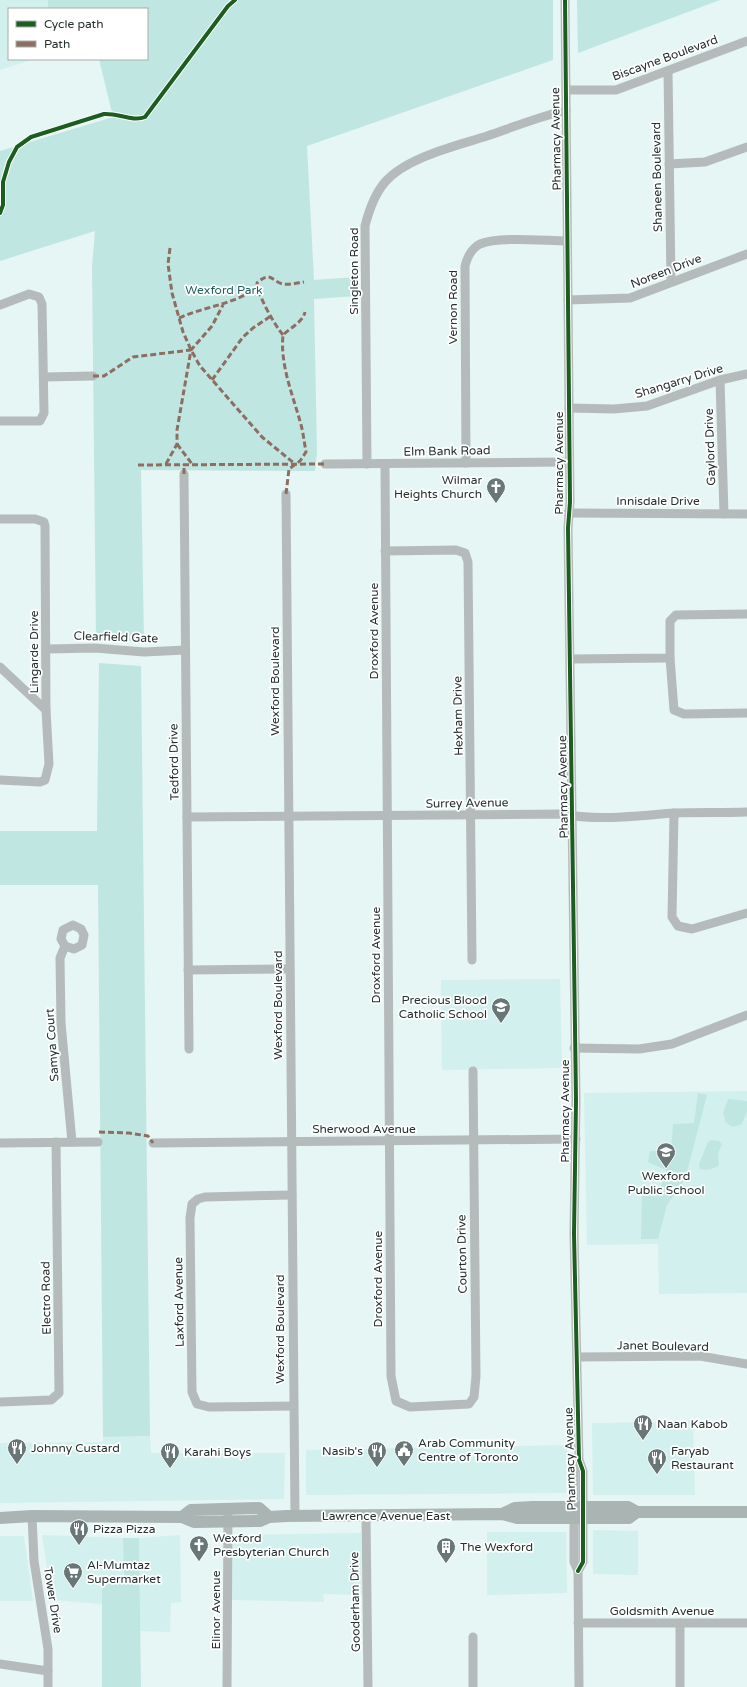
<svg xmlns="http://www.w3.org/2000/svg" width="747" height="1687" font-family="'Varela Round',sans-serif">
<rect width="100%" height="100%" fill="#e5f6f4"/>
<g fill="#d2f0ed">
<path d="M0 0H48V9H9V59H34L0 70Z"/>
<path d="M560 979 562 1068 442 1070 441 980Z"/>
<path d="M747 1091V1293L659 1294 658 1244 587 1245 584 1093Z"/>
<path d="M693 1420 695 1495H593L592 1423 677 1422Z"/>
<path d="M150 1436 151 1453H285L284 1499 0 1503V1443L103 1442V1437Z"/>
<path d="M567 1445 566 1493 306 1495V1450Z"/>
<path d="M593 1530 638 1531V1575L593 1574Z"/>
<path d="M487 1532H566L567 1593 487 1595Z"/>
<path d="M361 1533 362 1595 323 1594 324 1602 231 1600 232 1535Z"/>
<path d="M42 1535 123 1538 124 1581H102V1604L52 1600Z"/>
<path d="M180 1535 181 1602 171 1603 170 1632 140 1631 139 1538Z"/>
<path d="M0 1536H24L33 1601H0Z"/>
</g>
<g fill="#c0e6e2">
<path d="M48 0H553V60L307 146 314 280 356 277 357 296 314 299 317 452 315 471 141 470 144 641 96 640 92 266 95 231 0 261V151L113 117 99 59H147V9H48Z"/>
<path d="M577 0H720L578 53Z"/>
<path d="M99 663 141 666 150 1436 103 1437 98 885H0V831H97Z"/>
<path d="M698 1093 707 1095 685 1179 667 1205 658 1239H641L642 1189 659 1193 666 1170 648 1162 650 1151H671L673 1124 694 1123Z"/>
<path d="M728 1099 747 1101V1111L742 1124 733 1127 726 1123 723 1113Z"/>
<path d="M712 1140 719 1141 722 1144 718 1154 719 1165C715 1169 705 1171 700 1169L699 1164 708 1142Z"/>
<path d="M123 1538H139L141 1687H102V1581H124Z"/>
</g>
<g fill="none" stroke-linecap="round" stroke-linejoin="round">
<g stroke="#b5bbbb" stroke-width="9">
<path d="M565 0 570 502 568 528 576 1100 574 1234 579 1460 583 1471V1562L578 1571"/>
<path d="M668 71 671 282"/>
<path d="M566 90H616L747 41"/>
<path d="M669 164 705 162 747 147"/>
<path d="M568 300 630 298 747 254"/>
<path d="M0 305 29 294 39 297 42 304 44 413 40 421H0"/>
<path d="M44 377 93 376"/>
<path d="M720 380 724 514"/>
<path d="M569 408 614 409 647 406 720 380 747 374"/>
<path d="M466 463 465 266C467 258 472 248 480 244 499 236 545 241 567 241"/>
<path d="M325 464 569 462"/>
<path d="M367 464 365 226C369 210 374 195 385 182 407 157 456 146 487 136 513 127 539 117 566 110"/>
<path d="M385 464 391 1376 396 1401 410 1407 469 1404 474 1397 476 1376 473 1071"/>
<path d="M184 474 189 1049"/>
<path d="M286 494 295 1516"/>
<path d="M568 513 747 514"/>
<path d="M0 519H35L44 522 45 526 46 710 49 764 45 780 40 782 0 780"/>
<path d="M385 551 456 550 465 553 468 562 472 960"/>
<path d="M47 649 95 648 144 652 185 650"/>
<path d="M670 658 674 710 684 714 747 713"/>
<path d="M571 659 670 658V621L676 615 747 614"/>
<path d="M0 667 46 710"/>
<path d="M674 813 672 917 678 926 692 929 747 913"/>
<path d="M187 817 561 814C599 821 635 816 674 813 698 812 723 813 747 812"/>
<path d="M65 946 74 949 82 945 84 935 81 929 73 925 63 930 61 939 65 946 60 958 61 1023 72 1142"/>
<path d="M188 970 290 969"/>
<path d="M574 1048 639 1049 672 1044 747 1015"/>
<path d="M0 1143 98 1142"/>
<path d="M153 1143 576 1139"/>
<path d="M292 1195 205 1197 198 1199 192 1204 190 1218 192 1392 197 1404 209 1407 293 1406"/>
<path d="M578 1357 700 1356 747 1364"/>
<path d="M0 1402 51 1400 59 1393 56 1142"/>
<path d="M32 1516 34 1561 48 1649V1687"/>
<path d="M366 1516 368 1687"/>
<path d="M578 1623H747"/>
<path d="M680 1623V1687"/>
<path d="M0 1664 48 1671"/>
<path d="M227 1687 228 1509"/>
<path d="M473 1687V1637"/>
<path d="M579 1687 578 1571 574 1562V1472L579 1460"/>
</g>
<g stroke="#aab4b3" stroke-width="12">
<path d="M502 1514 515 1508 533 1507H628L637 1512H747"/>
<path d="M182 1517 191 1510 259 1508 269 1517"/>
<path d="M0 1518 32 1516 182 1517 194 1522 260 1521 269 1517 287 1516 502 1514 517 1518H629L637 1512"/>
</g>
<g stroke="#8d6e63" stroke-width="3" stroke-dasharray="6 3" stroke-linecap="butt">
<path d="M170 248 168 264 172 293 183 332 191 350 200 366 262 437 295 464"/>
<path d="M179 318C206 306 232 305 257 288"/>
<path d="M283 335C274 324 258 296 257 283 271 270 272 282 283 284 289 285 297 283 304 282"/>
<path d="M93 376H104L133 357 191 350"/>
<path d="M212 380 243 337 253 328 271 316"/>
<path d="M177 444 192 464"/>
<path d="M166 464 177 444V430L191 350 212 326 223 305"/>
<path d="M138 465 325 464"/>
<path d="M184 474V464"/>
<path d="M286 494 289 469 300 461 306 452C304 441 303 431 300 421 292 393 280 364 283 335 290 328 303 322 305 312"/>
<path d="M99 1132 129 1133 148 1136 153 1143"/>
</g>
<g stroke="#fff" stroke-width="6">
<g id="cycleway">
<path d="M565 0 570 502 568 528 576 1100 574 1234 579 1460 583 1471V1562L578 1571"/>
<path d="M0 213 3 205V182L9 162 17 147 31 137 104 114C118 113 133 122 145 117L228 6 235 0"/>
</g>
</g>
<use href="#cycleway" stroke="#1b5e20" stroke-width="4"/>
</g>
<defs>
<g id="church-pin" transform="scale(1)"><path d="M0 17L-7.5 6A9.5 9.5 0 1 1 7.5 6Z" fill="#687675" stroke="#fff"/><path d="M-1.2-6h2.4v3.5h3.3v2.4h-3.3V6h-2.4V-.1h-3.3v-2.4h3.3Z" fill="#fff"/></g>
<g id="school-pin" transform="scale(1)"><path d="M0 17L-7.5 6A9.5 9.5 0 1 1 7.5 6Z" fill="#687675" stroke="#fff"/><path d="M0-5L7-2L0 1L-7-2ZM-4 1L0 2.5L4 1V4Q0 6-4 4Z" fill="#fff"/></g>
<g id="restaurant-pin" transform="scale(1)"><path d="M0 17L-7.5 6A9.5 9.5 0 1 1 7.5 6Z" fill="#687675" stroke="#fff"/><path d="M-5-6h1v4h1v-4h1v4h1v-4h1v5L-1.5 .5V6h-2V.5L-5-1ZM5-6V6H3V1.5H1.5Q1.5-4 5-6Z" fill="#fff"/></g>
<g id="civic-pin" transform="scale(1)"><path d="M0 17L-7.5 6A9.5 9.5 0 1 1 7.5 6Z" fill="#687675" stroke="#fff"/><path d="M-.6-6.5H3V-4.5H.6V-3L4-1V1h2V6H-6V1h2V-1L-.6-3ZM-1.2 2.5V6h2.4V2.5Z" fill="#fff"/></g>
<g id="building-pin" transform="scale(1)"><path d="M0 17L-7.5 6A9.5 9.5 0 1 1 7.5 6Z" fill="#687675" stroke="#fff"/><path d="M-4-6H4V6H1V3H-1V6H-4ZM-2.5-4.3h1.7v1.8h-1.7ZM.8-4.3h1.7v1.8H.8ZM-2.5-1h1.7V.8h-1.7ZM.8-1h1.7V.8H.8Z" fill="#fff"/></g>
<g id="supermarket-pin" transform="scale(1)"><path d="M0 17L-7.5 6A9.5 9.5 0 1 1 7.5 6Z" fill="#687675" stroke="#fff"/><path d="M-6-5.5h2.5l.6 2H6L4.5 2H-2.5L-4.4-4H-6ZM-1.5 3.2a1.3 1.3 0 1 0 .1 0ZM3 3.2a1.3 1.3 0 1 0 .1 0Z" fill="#fff"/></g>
</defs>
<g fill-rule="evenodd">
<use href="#church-pin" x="496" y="487"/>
<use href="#school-pin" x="501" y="1007"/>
<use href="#school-pin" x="666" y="1152"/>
<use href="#restaurant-pin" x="643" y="1424"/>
<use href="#restaurant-pin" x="17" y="1448"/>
<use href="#civic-pin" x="404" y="1450"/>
<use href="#restaurant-pin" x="377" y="1451"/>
<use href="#restaurant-pin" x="170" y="1452"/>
<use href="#restaurant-pin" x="657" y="1458"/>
<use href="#restaurant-pin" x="79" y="1529"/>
<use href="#church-pin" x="199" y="1545"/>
<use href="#building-pin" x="446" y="1547"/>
<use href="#supermarket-pin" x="73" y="1572"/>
</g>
<g text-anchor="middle" stroke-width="3.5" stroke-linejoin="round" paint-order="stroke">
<g font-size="12" fill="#253130" stroke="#fff">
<text transform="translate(665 58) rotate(-20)" y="4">Biscayne Boulevard</text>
<text transform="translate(556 139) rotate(-91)" y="4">Pharmacy Avenue</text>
<text transform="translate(657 177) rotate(-91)" y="4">Shaneen Boulevard</text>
<text transform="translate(354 271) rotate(-90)" y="4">Singleton Road</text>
<text transform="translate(666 271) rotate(-21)" y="4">Noreen Drive</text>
<text transform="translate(453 307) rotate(-90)" y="4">Vernon Road</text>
<text transform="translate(679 381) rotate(-17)" y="4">Shangarry Drive</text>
<text transform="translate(710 447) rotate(-92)" y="4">Gaylord Drive</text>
<text transform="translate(447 451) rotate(-1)" y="4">Elm Bank Road</text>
<text transform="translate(559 463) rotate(-90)" y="4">Pharmacy Avenue</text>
<text x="658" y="505">Innisdale Drive</text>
<text transform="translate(374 631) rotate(-90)" y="4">Droxford Avenue</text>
<text transform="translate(116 637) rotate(2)" y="4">Clearfield Gate</text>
<text transform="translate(34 652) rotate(-90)" y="4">Lingarde Drive</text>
<text transform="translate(275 681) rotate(-90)" y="4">Wexford Boulevard</text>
<text transform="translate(458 716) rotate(-91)" y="4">Hexham Drive</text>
<text transform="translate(174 762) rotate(-91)" y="4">Tedford Drive</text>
<text transform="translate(563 787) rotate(-91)" y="4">Pharmacy Avenue</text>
<text transform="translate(467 803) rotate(-1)" y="4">Surrey Avenue</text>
<text transform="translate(376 955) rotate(-90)" y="4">Droxford Avenue</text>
<text transform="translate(278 1005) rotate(-90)" y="4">Wexford Boulevard</text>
<text transform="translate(52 1045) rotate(-94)" y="4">Samya Court</text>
<text transform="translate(565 1111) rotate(-90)" y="4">Pharmacy Avenue</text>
<text x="364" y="1133">Sherwood Avenue</text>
<text transform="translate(462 1254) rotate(-91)" y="4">Courton Drive</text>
<text transform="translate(378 1279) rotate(-90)" y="4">Droxford Avenue</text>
<text transform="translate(46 1298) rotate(-91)" y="4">Electro Road</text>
<text transform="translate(179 1302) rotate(-91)" y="4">Laxford Avenue</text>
<text transform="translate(280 1329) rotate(-90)" y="4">Wexford Boulevard</text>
<text transform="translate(663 1346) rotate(1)" y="4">Janet Boulevard</text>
<text transform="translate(570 1459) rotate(-92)" y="4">Pharmacy Avenue</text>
<text x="386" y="1520">Lawrence Avenue East</text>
<text transform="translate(53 1600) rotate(81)" y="4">Tower Drive</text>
<text transform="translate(355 1602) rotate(-91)" y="4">Gooderham Drive</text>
<text transform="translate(216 1610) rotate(-90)" y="4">Elinor Avenue</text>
<text x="662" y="1615">Goldsmith Avenue</text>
</g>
<g font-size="12" fill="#20605b" stroke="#fff">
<text x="224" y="294">Wexford Park</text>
</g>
<g font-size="12" fill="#253130" stroke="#fff" text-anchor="start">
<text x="482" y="484" text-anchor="end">Wilmar<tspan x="482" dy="14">Heights Church</tspan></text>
<text x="487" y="1004" text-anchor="end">Precious Blood<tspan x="487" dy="14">Catholic School</tspan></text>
<text x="666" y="1180" text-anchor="middle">Wexford<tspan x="666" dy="14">Public School</tspan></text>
<text x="657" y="1428">Naan Kabob</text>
<text x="418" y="1447">Arab Community<tspan x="418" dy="14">Centre of Toronto</tspan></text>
<text x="31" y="1452">Johnny Custard</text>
<text x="363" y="1455" text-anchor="end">Nasib's</text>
<text x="671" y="1455">Faryab<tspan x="671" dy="14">Restaurant</tspan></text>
<text x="184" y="1456">Karahi Boys</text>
<text x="93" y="1533">Pizza Pizza</text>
<text x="213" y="1542">Wexford<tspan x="213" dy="14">Presbyterian Church</tspan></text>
<text x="460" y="1551">The Wexford</text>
<text x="87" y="1569">Al-Mumtaz<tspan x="87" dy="14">Supermarket</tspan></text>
</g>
</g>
<rect x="8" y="8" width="140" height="52" fill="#ffffff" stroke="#a8adac"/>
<rect x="16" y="21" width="20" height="6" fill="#1b5e20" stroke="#a8adac"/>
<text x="44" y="28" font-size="12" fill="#253130">Cycle path</text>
<rect x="16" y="41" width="20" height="6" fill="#8d6e63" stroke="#a8adac"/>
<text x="44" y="48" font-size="12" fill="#253130">Path</text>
</svg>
